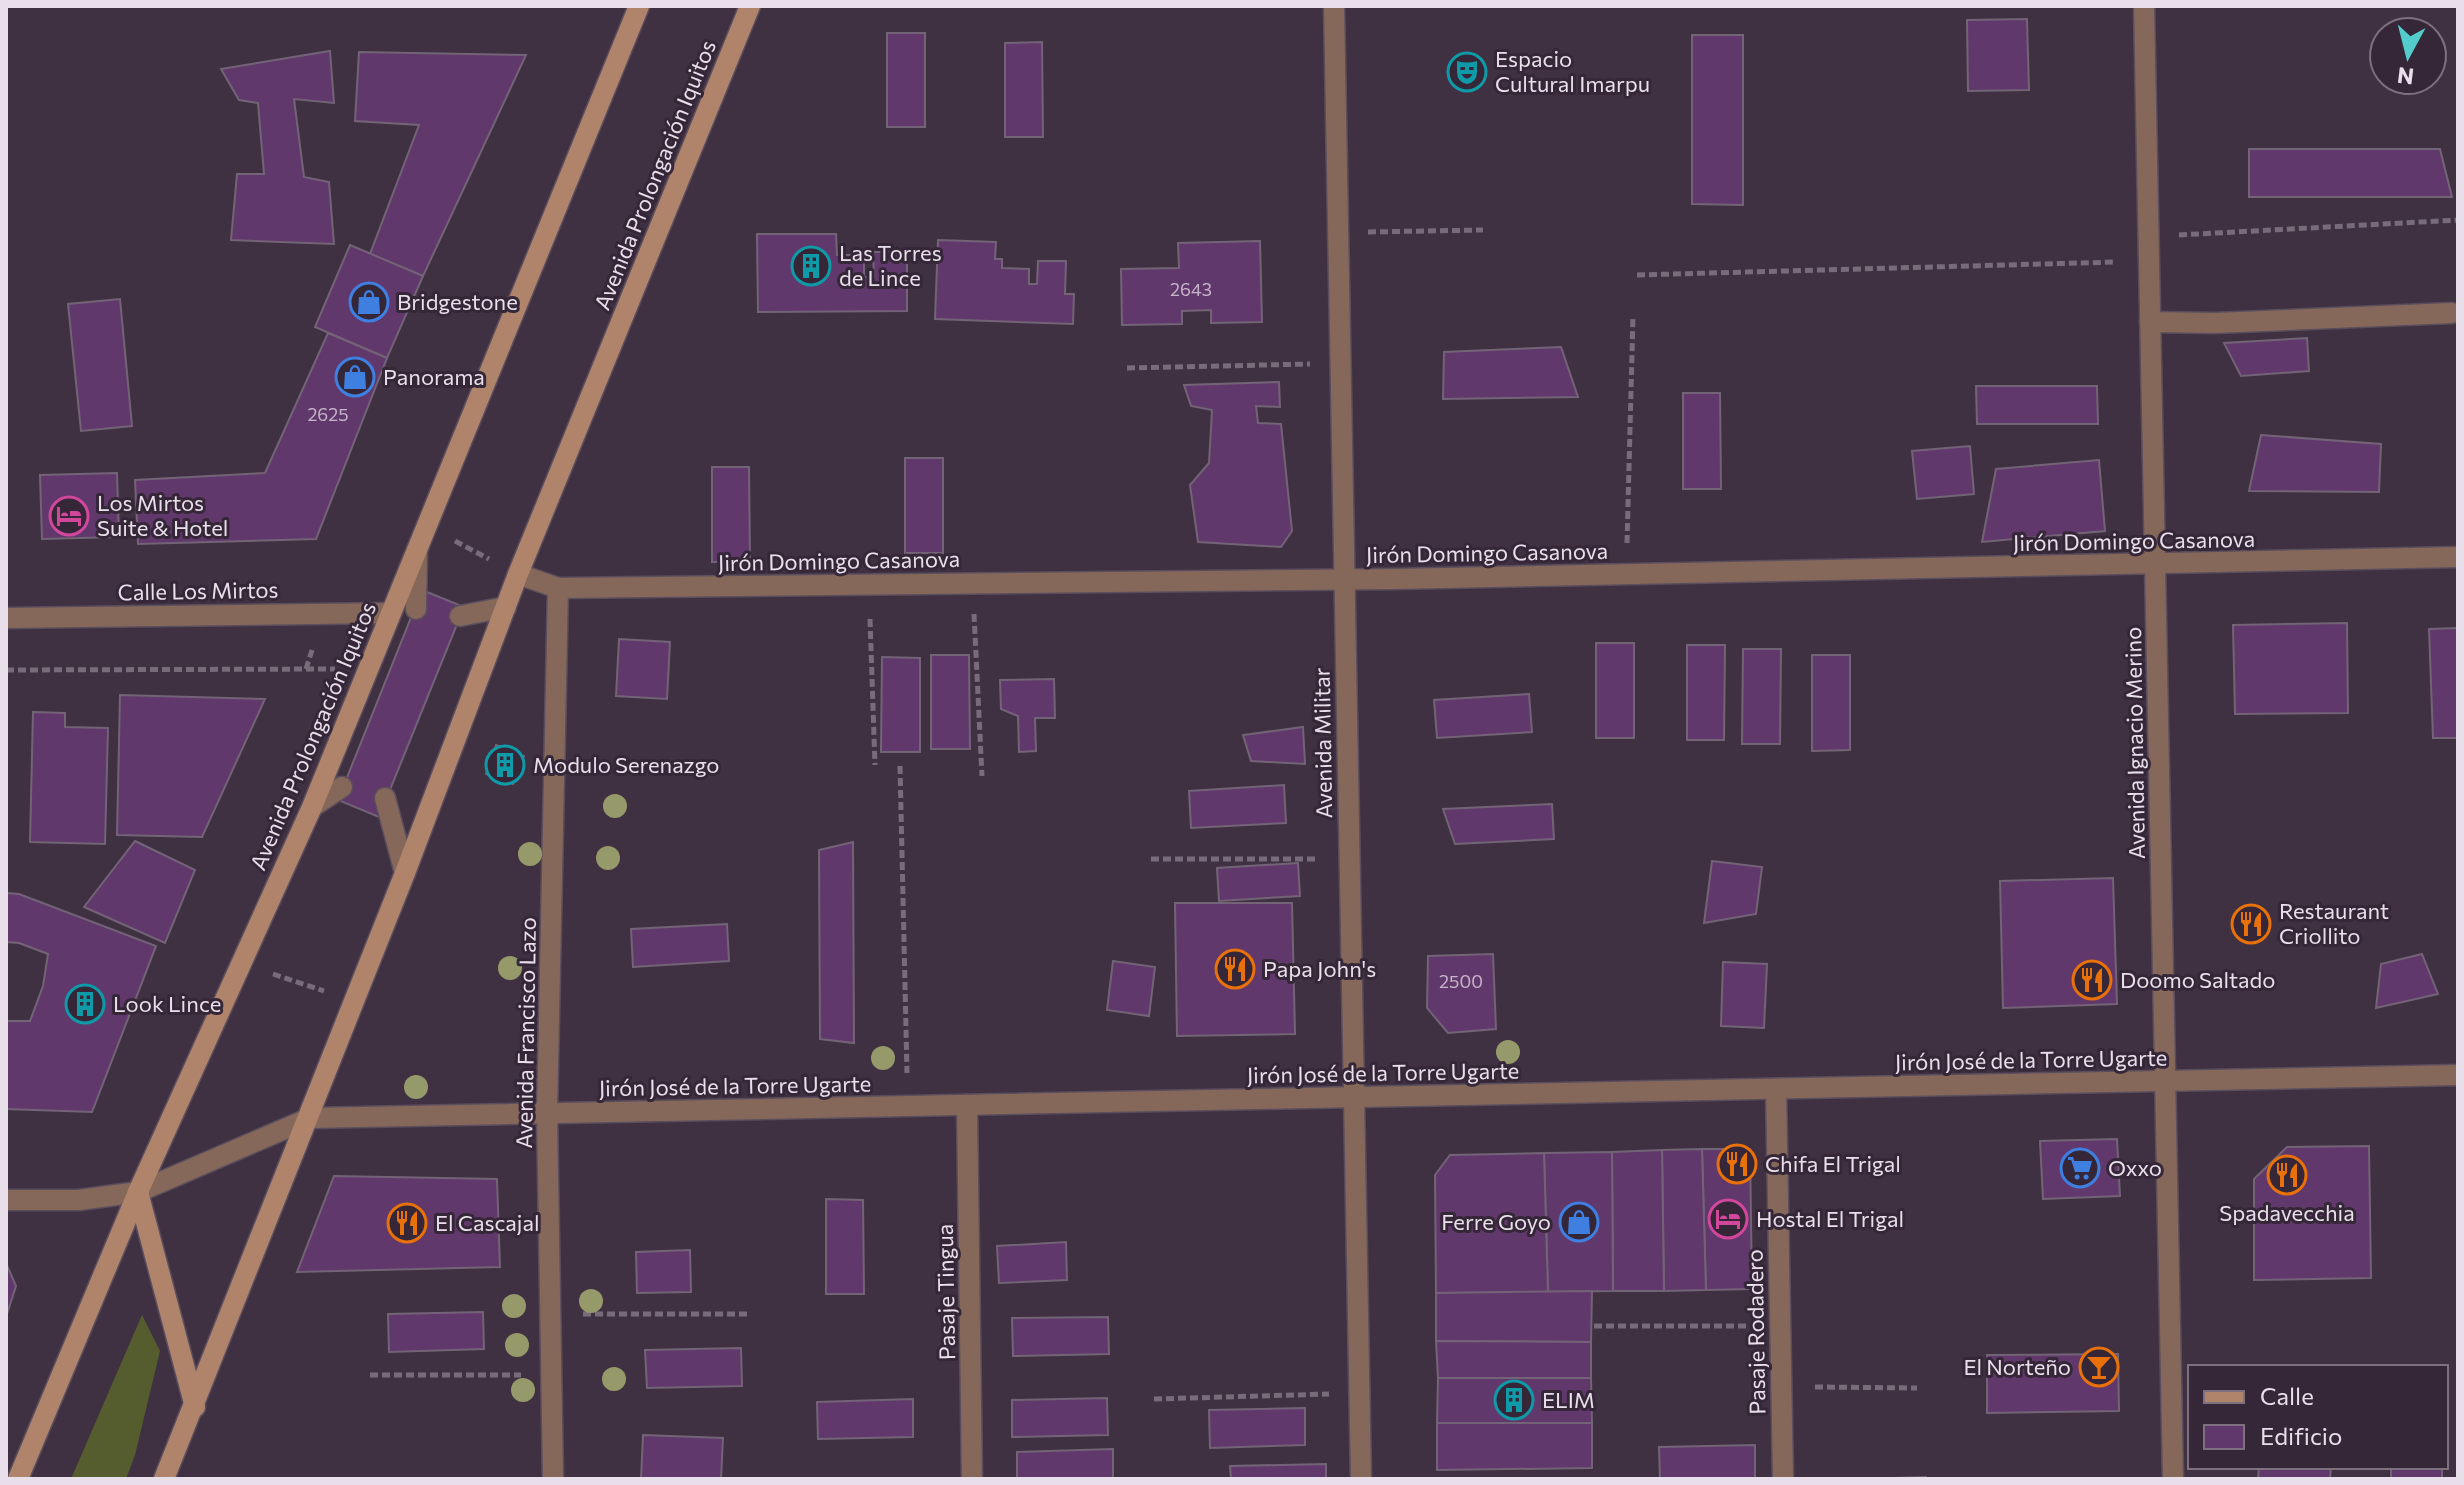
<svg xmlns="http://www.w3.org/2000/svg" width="2464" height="1485" font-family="Commissioner,sans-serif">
<rect width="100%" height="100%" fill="#3f3142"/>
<path fill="#555d2f" d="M142 1315 160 1351 135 1455 126 1479H71Z"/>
<g fill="#61386b" stroke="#736377" stroke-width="2">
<path d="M2027 19 2029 90 1968 91 1967 20Z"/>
<rect x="887" y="33" width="38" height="94"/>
<path d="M1692 35H1743V205L1692 204Z"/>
<path d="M1042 42 1043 137H1005V43Z"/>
<path d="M330 51 334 103 294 99 304 177 329 182 334 244 231 240 237 174H264L258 103 239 100 221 69Z"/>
<path d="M359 52 526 55 423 276 370 254 419 125 355 121Z"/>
<path d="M2249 149H2440L2452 197H2249Z"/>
<path d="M757 234H836L837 255H864V277H874L873 252H907V311L758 312Z"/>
<path d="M938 240 996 242 995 259H1002V268L1029 269V284H1037L1038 261H1066L1065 294H1074L1073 324 935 319Z"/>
<path d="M1260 241 1262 322 1211 323V310L1182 311V324L1122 325 1121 269 1179 268 1178 243Z"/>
<path d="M350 245 423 276 387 358 315 327Z"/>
<path d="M120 299 132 426 81 431 68 304Z"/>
<path d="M328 333 387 358 316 539 138 544 135 480 265 473Z"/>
<path d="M2307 338 2309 371 2241 376 2224 343Z"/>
<path d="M1561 347 1578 397 1443 399 1444 352Z"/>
<path d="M1279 382 1280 407 1256 406 1258 423 1281 424 1292 531 1281 547 1198 542 1190 485 1209 463 1212 410 1191 406 1184 385Z"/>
<path d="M1976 386H2097L2098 424H1977Z"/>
<path d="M1683 393H1720L1721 489H1683Z"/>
<path d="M2261 435 2381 444 2379 492 2249 491Z"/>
<path d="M1970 446 1974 494 1917 499 1912 451Z"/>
<rect x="905" y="458" width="38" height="95"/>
<path d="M2099 460 2105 531 1982 542 1996 469Z"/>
<path d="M712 467H749L750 562H712Z"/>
<path d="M117 473 119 537 42 539 40 475Z"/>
<path d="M422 590 464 607 379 817 338 800Z"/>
<path d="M2347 623 2348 713 2235 714 2233 625Z"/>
<path d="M2458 628V738H2433L2429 629Z"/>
<path d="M619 639 670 642 667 699 616 696Z"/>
<rect x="1596" y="643" width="38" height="95"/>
<path d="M1687 645H1725L1724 740H1687Z"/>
<path d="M1743 649H1781L1780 744H1742Z"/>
<path d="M931 655H969L970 749H931Z"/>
<path d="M1812 655H1850V750L1812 751Z"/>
<path d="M882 657 920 658V752H881Z"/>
<path d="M1054 679 1055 718H1035L1036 751 1019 752 1018 716 1001 709 1000 680Z"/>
<path d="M1529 694 1532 732 1437 738 1434 700Z"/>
<path d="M120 695 265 699 202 837 117 835Z"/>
<path d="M33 712 65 713V727L108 728 105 844 30 842Z"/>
<path d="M1303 727 1305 764 1251 761 1243 735Z"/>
<path d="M496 745 524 756 513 784 486 774Z"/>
<path d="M1284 785 1286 823 1191 828 1189 791Z"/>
<path d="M1552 804 1554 839 1455 844 1443 809Z"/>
<path d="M135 841 195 870 165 943 84 907Z"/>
<path d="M853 842 854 1043 820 1039 819 850Z"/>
<path d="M1712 861 1762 867 1756 914 1704 923Z"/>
<path d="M1298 863 1300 896 1219 901 1217 868Z"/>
<path d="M2113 878 2117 1004 2003 1008 2000 881Z"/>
<path d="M6 893 19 894 156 946 92 1112 6 1109 7 1021H30L43 986 48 954 19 943 6 942Z"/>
<path d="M1175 903H1292L1295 1034 1177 1036Z"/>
<path d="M727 924 729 961 633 967 631 929Z"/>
<path d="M1493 954 1496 1029 1448 1033 1427 1008 1428 956Z"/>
<path d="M2422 954 2438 994 2376 1008 2381 964Z"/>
<path d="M1113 961 1155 967 1149 1016 1107 1010Z"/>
<path d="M1723 962 1767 964 1764 1028 1721 1026Z"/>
<path d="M2117 1139 2120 1196 2043 1199 2040 1141Z"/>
<path d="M2369 1146 2371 1278 2254 1280V1179L2287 1147Z"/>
<path d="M1702 1149H1750L1752 1289 1706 1290Z"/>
<path d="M1702 1149 1706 1290 1664 1291 1662 1150Z"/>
<path d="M1662 1150 1664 1291H1613L1612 1152Z"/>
<path d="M1612 1152 1613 1291 1548 1292 1544 1153Z"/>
<path d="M1544 1153 1548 1292 1436 1293 1435 1175 1450 1155Z"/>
<path d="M334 1176 497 1179 500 1267 297 1272Z"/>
<path d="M826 1199 863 1200 864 1294H826Z"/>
<path d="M1066 1242 1067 1280 999 1283 997 1246Z"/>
<path d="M690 1250 691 1292 637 1293 636 1252Z"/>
<path d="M6 1263 16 1286 6 1317Z"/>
<path d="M1592 1291 1591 1342 1436 1341V1293Z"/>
<path d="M483 1312 484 1349 389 1352 388 1314Z"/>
<path d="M1108 1317 1109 1354 1013 1356 1012 1318Z"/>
<path d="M1436 1341 1591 1342V1378H1438Z"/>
<path d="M741 1348 742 1386 647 1388 645 1350Z"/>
<path d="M2118 1354 2119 1411 1987 1413V1355Z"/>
<path d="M1438 1378H1591L1592 1423H1437Z"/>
<path d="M1107 1398 1108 1435 1012 1437V1400Z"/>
<path d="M913 1399V1437L818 1439 817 1402Z"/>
<path d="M1305 1408V1445L1210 1448 1209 1410Z"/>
<path d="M1437 1423H1592V1468L1437 1470Z"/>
<path d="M643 1435 723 1438 721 1479H641Z"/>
<path d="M1755 1445V1479H1660L1659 1447Z"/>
<path d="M1113 1449V1479H1017V1452Z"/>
<path d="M1326 1464V1479H1231L1230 1466Z"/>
<path d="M2259 1467H2331L2330 1479H2258Z"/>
<rect x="2391" y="1467" width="51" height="12"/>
<path d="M1926 1477V1479H1856Z"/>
</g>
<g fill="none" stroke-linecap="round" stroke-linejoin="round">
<g stroke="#5a4d5d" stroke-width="23">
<g id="lane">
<path d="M2150 322 2215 323 2452 313"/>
<path d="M416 609 417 550"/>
<path d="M460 616 506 607"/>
<path d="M385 798 405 873"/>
<path d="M312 807 342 787"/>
</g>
</g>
<g stroke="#5a4d5d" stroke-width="23">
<g id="street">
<path d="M1334 6 1361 1479"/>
<path d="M2144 6 2173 1479"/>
<path d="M518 574 558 588 1395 579 2458 557"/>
<path d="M6 618 390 613"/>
<path d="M1776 1089 1783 1479"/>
<path d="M967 1105 972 1479"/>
<path d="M6 1200H79L138 1192 310 1118 2458 1075"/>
<path d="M553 1479 547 1113 558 588"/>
</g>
</g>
<g stroke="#5a4d5d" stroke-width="23">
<g id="secondary">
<path d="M138 1192 195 1407"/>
<path d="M18 1479 138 1192 312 807 639 6"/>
<path d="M164 1479 405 873 518 574 750 6"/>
</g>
</g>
<g stroke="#786c7b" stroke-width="5" stroke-dasharray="8 4" stroke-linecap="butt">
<path d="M1368 232 1483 230"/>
<path d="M2179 235 2458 220"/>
<path d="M1637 275 2116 262"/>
<path d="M1127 368 1310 364"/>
<path d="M455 541 489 559"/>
<path d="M1627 543 1633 316"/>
<path d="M974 614 982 776"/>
<path d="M870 619 875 765"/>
<path d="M306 669 313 647"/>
<path d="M6 670 335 669"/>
<path d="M900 766 907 1073"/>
<path d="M1151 859H1318"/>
<path d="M273 974 324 991"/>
<path d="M583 1314H750"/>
<path d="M1594 1326H1749"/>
<path d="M370 1375H521"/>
<path d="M1815 1387 1917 1388"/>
<path d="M1154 1399 1329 1394"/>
</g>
<use href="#lane" stroke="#856859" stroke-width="20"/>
<use href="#street" stroke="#856859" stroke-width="20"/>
<use href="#secondary" stroke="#b0836b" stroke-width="20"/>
</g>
<g fill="#969a6a">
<circle cx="615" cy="806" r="12"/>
<circle cx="530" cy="854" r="12"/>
<circle cx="608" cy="858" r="12"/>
<circle cx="510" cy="968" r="12"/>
<circle cx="1508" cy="1052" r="12"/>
<circle cx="883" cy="1058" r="12"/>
<circle cx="416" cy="1087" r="12"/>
<circle cx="591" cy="1301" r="12"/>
<circle cx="514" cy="1306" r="12"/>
<circle cx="517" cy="1345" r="12"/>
<circle cx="614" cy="1379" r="12"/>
<circle cx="523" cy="1390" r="12"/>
</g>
<defs>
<g id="theatre-ring" transform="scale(2)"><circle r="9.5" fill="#352738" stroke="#0f9aa8" stroke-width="1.5"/><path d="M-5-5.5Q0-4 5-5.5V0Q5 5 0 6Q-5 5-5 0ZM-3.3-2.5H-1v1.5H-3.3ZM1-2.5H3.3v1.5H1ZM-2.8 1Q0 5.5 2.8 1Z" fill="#0f9aa8"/></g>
<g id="building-ring" transform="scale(2)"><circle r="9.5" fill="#352738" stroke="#0f9aa8" stroke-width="1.5"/><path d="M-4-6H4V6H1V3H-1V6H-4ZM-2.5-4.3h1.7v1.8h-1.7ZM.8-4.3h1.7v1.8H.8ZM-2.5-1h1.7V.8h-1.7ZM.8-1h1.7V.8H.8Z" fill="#0f9aa8"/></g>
<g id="shop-ring" transform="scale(2)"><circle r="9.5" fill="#352738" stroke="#3f7fe0" stroke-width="1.5"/><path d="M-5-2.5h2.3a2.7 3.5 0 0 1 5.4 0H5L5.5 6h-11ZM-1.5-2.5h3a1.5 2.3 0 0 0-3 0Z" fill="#3f7fe0"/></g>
<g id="hotel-ring" transform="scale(2)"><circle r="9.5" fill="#352738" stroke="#d1479c" stroke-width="1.5"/><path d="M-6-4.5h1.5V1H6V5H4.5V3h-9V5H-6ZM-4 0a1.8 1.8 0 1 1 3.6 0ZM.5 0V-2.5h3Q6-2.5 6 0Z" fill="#d1479c"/></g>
<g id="restaurant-ring" transform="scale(2)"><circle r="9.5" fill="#352738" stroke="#e8710a" stroke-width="1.5"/><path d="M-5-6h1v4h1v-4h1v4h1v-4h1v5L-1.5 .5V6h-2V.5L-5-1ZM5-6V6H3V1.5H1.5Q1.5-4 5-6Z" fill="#e8710a"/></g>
<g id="supermarket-ring" transform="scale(2)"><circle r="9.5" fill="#352738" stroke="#3f7fe0" stroke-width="1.5"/><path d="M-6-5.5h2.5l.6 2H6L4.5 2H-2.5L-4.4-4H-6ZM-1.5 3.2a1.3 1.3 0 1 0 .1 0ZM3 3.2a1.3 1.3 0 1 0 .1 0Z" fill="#3f7fe0"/></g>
<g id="bar-ring" transform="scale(2)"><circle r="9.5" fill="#352738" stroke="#e8710a" stroke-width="1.5"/><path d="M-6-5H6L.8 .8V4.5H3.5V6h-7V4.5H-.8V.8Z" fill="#e8710a"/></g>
</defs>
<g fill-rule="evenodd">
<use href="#theatre-ring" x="1467" y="72"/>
<use href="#building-ring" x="811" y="266"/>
<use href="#shop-ring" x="369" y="302"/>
<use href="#shop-ring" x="355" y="377"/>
<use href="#hotel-ring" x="69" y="516"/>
<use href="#building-ring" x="505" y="765"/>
<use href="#restaurant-ring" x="2251" y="924"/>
<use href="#restaurant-ring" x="1235" y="969"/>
<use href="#restaurant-ring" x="2092" y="980"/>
<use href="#building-ring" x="85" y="1004"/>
<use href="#restaurant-ring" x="1737" y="1164"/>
<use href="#supermarket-ring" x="2080" y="1168"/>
<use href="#restaurant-ring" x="2287" y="1175"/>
<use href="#hotel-ring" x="1728" y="1219"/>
<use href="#shop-ring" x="1579" y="1222"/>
<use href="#restaurant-ring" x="407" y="1223"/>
<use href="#bar-ring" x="2099" y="1367"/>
<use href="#building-ring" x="1514" y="1400"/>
</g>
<g text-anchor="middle" stroke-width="6" stroke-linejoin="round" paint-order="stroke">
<g font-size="18" fill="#c6b5ca">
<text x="1191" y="296">2643</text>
<text x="328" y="421">2625</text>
<text x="1461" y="988">2500</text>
</g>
<g font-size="22" fill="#e8dfea" stroke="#352738" text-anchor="start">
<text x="1495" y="67">Espacio<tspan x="1495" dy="25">Cultural Imarpu</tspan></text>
<text x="839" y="261">Las Torres<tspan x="839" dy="25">de Lince</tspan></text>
<text x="397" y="310">Bridgestone</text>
<text x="383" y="385">Panorama</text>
<text x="97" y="511">Los Mirtos<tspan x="97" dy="25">Suite &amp; Hotel</tspan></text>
<text x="533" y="773">Modulo Serenazgo</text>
<text x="2279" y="919">Restaurant<tspan x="2279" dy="25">Criollito</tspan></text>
<text x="1263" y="977">Papa John's</text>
<text x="2120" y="988">Doomo Saltado</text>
<text x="113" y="1012">Look Lince</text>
<text x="1765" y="1172">Chifa El Trigal</text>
<text x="2108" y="1176">Oxxo</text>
<text x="2287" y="1221" text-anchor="middle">Spadavecchia</text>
<text x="1756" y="1227">Hostal El Trigal</text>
<text x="1551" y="1230" text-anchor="end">Ferre Goyo</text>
<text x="435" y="1231">El Cascajal</text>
<text x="2071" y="1375" text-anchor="end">El Norteño</text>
<text x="1542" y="1408">ELIM</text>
</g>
<g font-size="22" fill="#e8dfea" stroke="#352738">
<text transform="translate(655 175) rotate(-68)" y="8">Avenida Prolongación Iquitos</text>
<text transform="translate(2134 541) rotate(-1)" y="8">Jirón Domingo Casanova</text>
<text transform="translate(1487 553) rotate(-1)" y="8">Jirón Domingo Casanova</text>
<text transform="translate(839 561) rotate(-1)" y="8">Jirón Domingo Casanova</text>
<text transform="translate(198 591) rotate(-1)" y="8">Calle Los Mirtos</text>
<text transform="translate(313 736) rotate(-67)" y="8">Avenida Prolongación Iquitos</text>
<text transform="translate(1323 743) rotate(-91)" y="8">Avenida Militar</text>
<text transform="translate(2135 743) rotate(-91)" y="8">Avenida Ignacio Merino</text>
<text transform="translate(526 1033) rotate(-89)" y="8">Avenida Francisco Lazo</text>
<text transform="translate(2031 1060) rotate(-1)" y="8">Jirón José de la Torre Ugarte</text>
<text transform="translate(1383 1073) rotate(-1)" y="8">Jirón José de la Torre Ugarte</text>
<text transform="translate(735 1086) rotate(-1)" y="8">Jirón José de la Torre Ugarte</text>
<text transform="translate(946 1292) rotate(-91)" y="8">Pasaje Tingua</text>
<text transform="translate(1756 1332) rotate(-91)" y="8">Pasaje Rodadero</text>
</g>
</g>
<rect width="2464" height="1485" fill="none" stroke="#e8dfea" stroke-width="16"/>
<rect x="2188" y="1365" width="260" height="104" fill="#352738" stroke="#7d717f" stroke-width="2"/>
<rect x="2204" y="1391" width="40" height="12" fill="#b0836b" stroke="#7d717f" stroke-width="2"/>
<text x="2260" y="1405" font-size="24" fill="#e8dfea">Calle</text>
<rect x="2204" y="1425" width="40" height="24" fill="#61386b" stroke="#7d717f" stroke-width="2"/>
<text x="2260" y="1445" font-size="24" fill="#e8dfea">Edificio</text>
<g transform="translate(2408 56) rotate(187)"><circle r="38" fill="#352738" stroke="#7d717f" stroke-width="2"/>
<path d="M0-6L14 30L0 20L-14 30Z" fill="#53cdcb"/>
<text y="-12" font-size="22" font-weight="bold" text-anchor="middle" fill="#e8dfea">N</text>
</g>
</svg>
